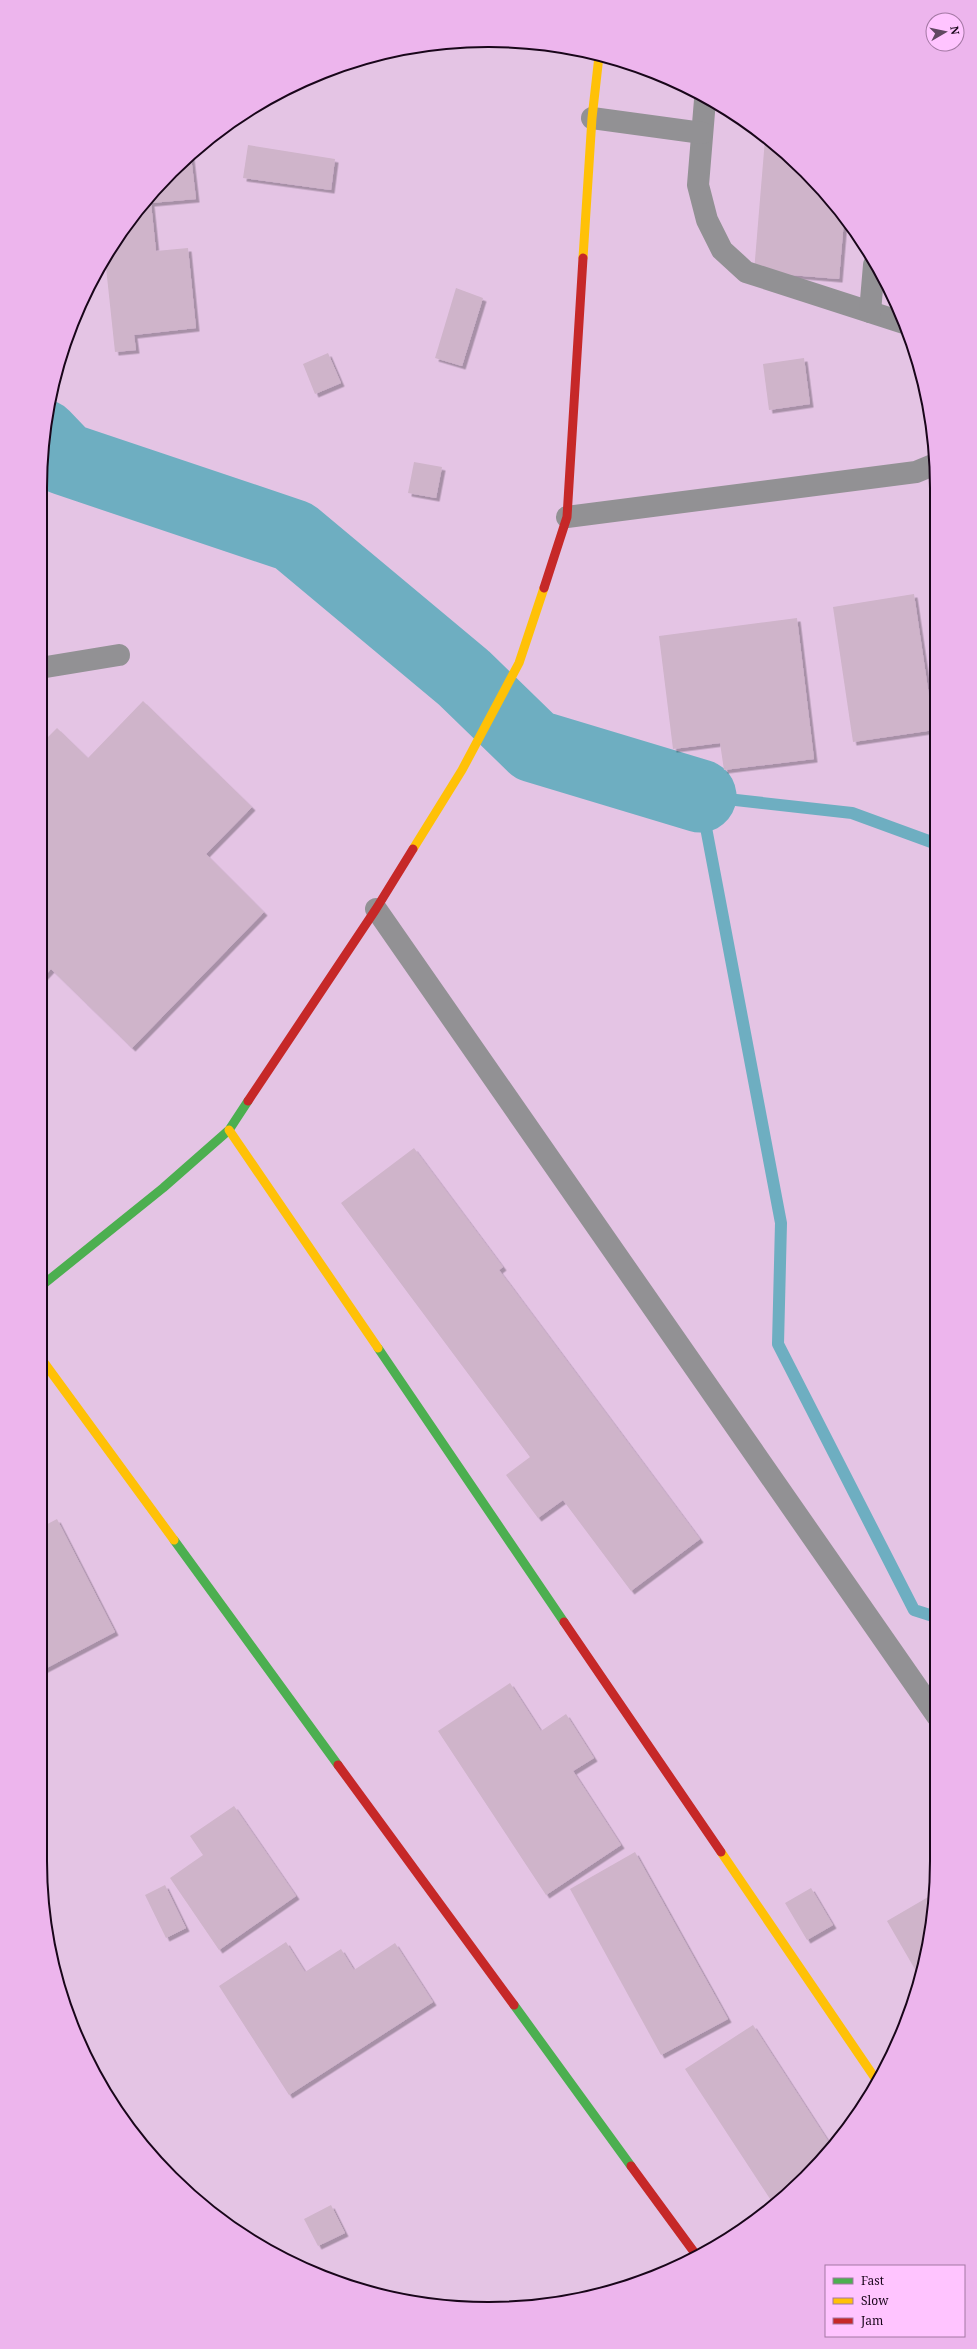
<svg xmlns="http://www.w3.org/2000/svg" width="977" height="2349" font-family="'Noto Serif',serif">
<defs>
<filter id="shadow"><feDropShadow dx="3.5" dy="3.5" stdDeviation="0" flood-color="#0004"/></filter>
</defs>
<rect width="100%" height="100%" fill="#e4c4e4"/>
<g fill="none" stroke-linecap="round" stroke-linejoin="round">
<path stroke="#6eaec1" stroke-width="12" d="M934 843 852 813 700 796 781 1223 778 1344 914 1610 936 1617"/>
<path stroke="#6eaec1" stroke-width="73" d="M43 436 65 459 294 536 464 678 534 746 700 796"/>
</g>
<g fill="#cfb4ca" filter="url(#shadow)">
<path d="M765 139 826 193 844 220 839 279 754 272Z"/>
<path d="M248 145 335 159 331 190 243 178Z"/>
<path d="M191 156 196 199 151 203 156 251 188 248 196 328 134 335 136 350 115 352 105 258 151 193Z"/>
<path d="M456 288 483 298 462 366 435 358Z"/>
<path d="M328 353 341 383 315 394 303 364Z"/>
<path d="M804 358 810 404 769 410 763 364Z"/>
<path d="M414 462 442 467 436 498 408 493Z"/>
<path d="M914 594 934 730 853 742 833 607Z"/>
<path d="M797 618 814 759 724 770 720 743 673 749 659 636Z"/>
<path d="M143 701 252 807 206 854 264 912 132 1048 51 969 40 981V745L57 728 88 758Z"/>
<path d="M414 1148 503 1267 499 1270 700 1539 631 1591 563 1500 538 1518 506 1475 530 1457 341 1203Z"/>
<path d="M57 1519 115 1632 41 1671 40 1528Z"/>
<path d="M510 1683 541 1731 566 1714 594 1758 573 1771 621 1845 546 1895 438 1731Z"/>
<path d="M234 1806 296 1896 219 1950 170 1878 203 1855 190 1836Z"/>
<path d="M635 1852 728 2019 661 2055 570 1889Z"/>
<path d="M165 1885 186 1928 166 1938 145 1895Z"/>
<path d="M811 1888 833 1925 807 1940 785 1903Z"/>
<path d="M935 1893 933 1919 920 1978 887 1921Z"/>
<path d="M286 1942 305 1972 341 1949 354 1970 395 1943 433 2002 289 2095 219 1986Z"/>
<path d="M753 2025 832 2147 784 2198 774 2205 685 2069Z"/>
<path d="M331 2205 345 2233 318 2246 304 2219Z"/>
</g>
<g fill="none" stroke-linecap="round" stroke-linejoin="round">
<path stroke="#929194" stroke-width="22" d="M40 668 119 655"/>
<g stroke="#929194" stroke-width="22">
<path d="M705 100 698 185 707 220 722 250 746 272 904 323"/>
<path d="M592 118 702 133"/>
<path d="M870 312 874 265"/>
<path d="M567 517 916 472 933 465"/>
<path d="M376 909 937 1716"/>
</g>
<g stroke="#4caf50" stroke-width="9">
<path d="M40 1287 163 1188 229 1130 248 1101"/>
<path d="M378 1348 564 1622"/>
<path d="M174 1540 338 1765"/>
<path d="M514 2005 631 2166"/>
</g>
<g stroke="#ffc107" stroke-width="9">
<path d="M583 258 592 118 599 56"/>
<path d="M413 849 462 770 519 663 544 588"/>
<path d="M229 1130 378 1348"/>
<path d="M40 1357 174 1540"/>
<path d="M721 1852 877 2081"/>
</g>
<g stroke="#c62828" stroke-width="9">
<path d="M544 588 567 517 583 258"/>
<path d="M248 1101 376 909 413 849"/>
<path d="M564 1622 721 1852"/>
<path d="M338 1765 514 2005"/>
<path d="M631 2166 697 2256"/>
</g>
</g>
<path d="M0 0H977V2349H0ZM488 47H489A441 441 0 0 1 930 488V1861A441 441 0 0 1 489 2302H488A441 441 0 0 1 47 1861V488A441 441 0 0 1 488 47Z" fill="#edb5ed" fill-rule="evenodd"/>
<path fill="none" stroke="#19061a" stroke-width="2" d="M488 47H489A441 441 0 0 1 930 488V1861A441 441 0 0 1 489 2302H488A441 441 0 0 1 47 1861V488A441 441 0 0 1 488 47Z"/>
<rect x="825" y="2265" width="140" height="72" fill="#ffc4ff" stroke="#a378a3"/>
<rect x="833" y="2278" width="20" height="6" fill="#4caf50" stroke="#a378a3"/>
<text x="861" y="2285" font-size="12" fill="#19061a">Fast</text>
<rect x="833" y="2298" width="20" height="6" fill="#ffc107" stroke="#a378a3"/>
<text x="861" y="2305" font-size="12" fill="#19061a">Slow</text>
<rect x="833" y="2318" width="20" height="6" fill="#c62828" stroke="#a378a3"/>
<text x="861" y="2325" font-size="12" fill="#19061a">Jam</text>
<g transform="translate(945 32) rotate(81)"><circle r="19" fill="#ffc4ff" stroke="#a378a3"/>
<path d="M0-3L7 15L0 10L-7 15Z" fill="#604861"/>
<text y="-6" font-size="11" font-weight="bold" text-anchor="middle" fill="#19061a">N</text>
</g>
</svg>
